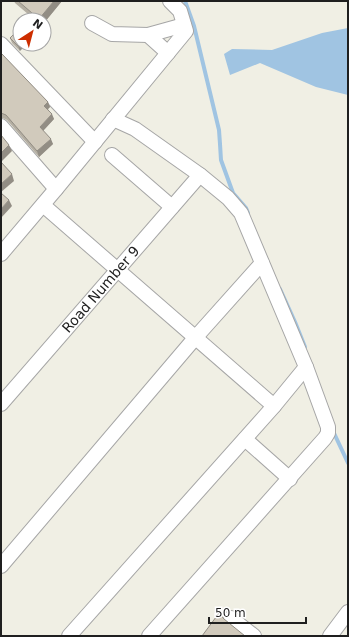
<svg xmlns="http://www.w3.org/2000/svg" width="349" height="637" font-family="'DejaVu Sans',sans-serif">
<rect width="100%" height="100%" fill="#f0efe4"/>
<path fill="#a0c4e2" d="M348 28V95L316 87 260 63 230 75 224 54 232 49 272 50 322 33Z"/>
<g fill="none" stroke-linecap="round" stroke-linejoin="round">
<g stroke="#a0c4e2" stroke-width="4">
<path d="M185 1 194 26 219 130 220 144 221 160 233 193 246 208 248 213"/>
<path d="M280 289 295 322 305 347"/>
<path d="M333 431 348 463"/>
</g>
<g stroke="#a6a6a6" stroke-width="16">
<g id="minor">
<path d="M92 23 112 34 148 35 184 25"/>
<path d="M148 35 168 53"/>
<path d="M1 44 95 142"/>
<path d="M1 126 56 189"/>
<path d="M112 155 172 207"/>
<path d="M43 205 274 406"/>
<path d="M1 254 56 189 186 31 180 11 170 1"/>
<path id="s1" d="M1 404 200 175"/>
<path d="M245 439 290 479"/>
<path d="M1 566 195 338 262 263"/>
<path d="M231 618 254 636"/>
<path d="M69 636 274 406 306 367 241 213 228 198 200 175 135 129 113 119"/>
<path d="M149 636 325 438 328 433V427L306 367"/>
<path d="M330 636 348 612"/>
</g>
</g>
<use href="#minor" stroke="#fff" stroke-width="14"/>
</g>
<g fill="#b4aea2">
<path d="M14 1H62L44 23V20H35L15 3Z"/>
<path d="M20 28V51L12 43 10 38Z"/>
<path d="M1 56 48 102 50 107 48 109 54 119 43 131 53 144 39 157 7 120 3 118H1Z"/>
</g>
<g fill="#928d84">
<path d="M54 1H62L44 23V20H40L39 19Z"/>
<path d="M20 44H27L20 51 18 46Z"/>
<path d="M48 102 50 107 46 111 44 106Z"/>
<path d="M52 114 54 119 42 132 40 127Z"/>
<path d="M51 139 53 144 39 157 37 151Z"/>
<path d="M9 145 12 151 1 162V153Z"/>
<path d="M12 174 14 181 1 192V184Z"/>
<path d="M9 200 12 206 1 218V209Z"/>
</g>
<g fill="#d1cabc" stroke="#928d84">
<path d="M18 1H54L39 19Z"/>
<path d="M20 28V44L18 46 10 38Z"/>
<path d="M2 54 48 102 44 106 52 114 40 127 51 139 37 151 6 115 1 113V56Z"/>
<path d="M1 135 9 145 1 153Z"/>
<path d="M1 162 12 174 1 184Z"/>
<path d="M1 193 9 200 1 209Z"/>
<path d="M219 613 224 619 245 636H202Z"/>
</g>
<g text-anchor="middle" stroke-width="3" stroke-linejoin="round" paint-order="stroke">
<g font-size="14" fill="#1f1f1f" stroke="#fff">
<text dy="5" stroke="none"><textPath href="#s1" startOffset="152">Road Number 9</textPath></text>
</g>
</g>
<rect width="349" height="637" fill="none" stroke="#1f1f1f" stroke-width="4"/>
<g transform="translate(32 32) rotate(36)"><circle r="19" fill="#ffffff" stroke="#a5a5a5"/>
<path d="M0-3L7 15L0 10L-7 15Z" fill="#cd2e00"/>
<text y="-6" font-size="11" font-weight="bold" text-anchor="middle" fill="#1f1f1f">N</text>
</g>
<path d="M209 617v6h97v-6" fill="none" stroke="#1f1f1f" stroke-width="2"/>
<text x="215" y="617" font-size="12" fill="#1f1f1f" stroke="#ffffff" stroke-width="3" paint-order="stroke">50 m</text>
</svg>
